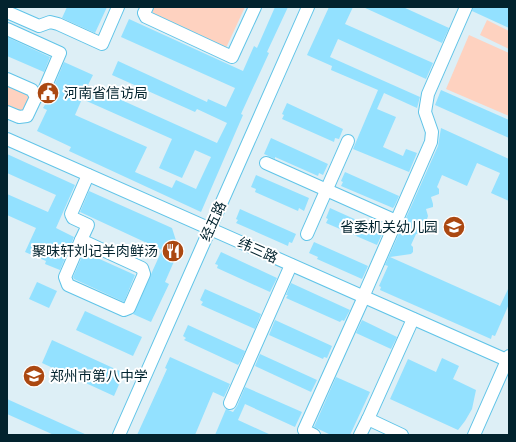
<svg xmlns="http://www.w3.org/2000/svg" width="516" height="442" font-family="Roboto,'Noto Sans SC',sans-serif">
<rect width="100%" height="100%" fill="#ddeff6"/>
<g fill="#fed2c0">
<path d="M152 7H245L226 48 153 15Z"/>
<path d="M487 20 509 31V49L480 35Z"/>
<path d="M469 35 509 53V116L446 89Z"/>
<path d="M7 85C12 87 29 93 30 98 31 102 25 110 24 113L7 109Z"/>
</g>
<g fill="#93e1ff" fill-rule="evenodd">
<path d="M67 7H107L95 33 62 18Z"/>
<path d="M275 7H288L267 52 269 53 241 114 243 115 201 212 69 151 71 147 37 131 47 110 43 108 49 98 64 62 93 75 88 85 217 143 227 123 197 109 195 112 112 75 118 61 207 102 208 99 226 107 235 88 121 37 129 19 243 71 254 46 257 48ZM82 99 172 139 159 168 182 178 195 150 211 157 196 189 176 180 172 188 135 172 147 147 75 115Z"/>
<path d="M329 7H353L345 24 433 63 426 79 338 39 330 57 420 97 417 108 384 93 377 109 396 117 383 147 403 156 406 149 417 153 409 172 353 149 378 90 331 70 332 66 307 55Z"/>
<path d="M363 7H403L449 28 442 43Z"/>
<path d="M473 7H509V28L472 11Z"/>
<path d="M7 37 50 57 44 72 7 56Z"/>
<path d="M441 90 509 120V138L435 105Z"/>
<path d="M287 103 343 129 339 139 335 138 334 142 282 119 284 115 282 114Z"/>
<path d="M441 128 509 159V201L491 193 500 173 477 163 467 186 442 175 437 187 439 189V194L431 197 433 204V207L426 209 428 216 427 219 419 222 421 230 419 234H416L411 245 413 247V252L411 254 390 257 500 306 509 287V304L495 336 492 335 491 339 380 290 381 287 379 286 388 266 385 265 438 146Z"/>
<path d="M271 138 328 164 323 175 319 173 318 176 275 157V159L264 154Z"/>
<path d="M7 154 75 185 56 228 74 237 60 270 45 264 46 261 25 252 36 228 7 215V194L48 212 56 195 7 173Z"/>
<path d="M345 172 399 196 395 205 393 208 341 186 343 182 341 181Z"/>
<path d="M256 175 309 198 304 211 299 208 298 211 255 192 256 189 251 187Z"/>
<path d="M89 191 172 228 179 250 165 282 169 284 151 322 133 314 162 250 80 212Z"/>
<path d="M330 208 383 232 377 245 326 223 328 219 326 218Z"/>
<path d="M240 209 296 234 292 243 289 242 288 246 236 223 238 220 236 219Z"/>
<path d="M314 242 368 266 363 277 362 279 317 259 318 257 309 253Z"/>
<path d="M84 252 135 275 124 302 74 279 73 277Z"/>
<path d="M221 252 277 278 270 292 217 268 218 265 215 264Z"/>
<path d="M37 282 57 291 49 308 29 299Z"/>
<path d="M291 283 350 310 344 321 342 320 340 322 286 298 288 295H286Z"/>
<path d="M205 289 261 314 255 329 201 305 203 302 200 300Z"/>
<path d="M85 311 142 337 133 356 76 330Z"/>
<path d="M275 320 332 346 327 358 324 357 323 359 269 335Z"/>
<path d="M362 320 397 337 391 349 356 333Z"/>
<path d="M188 325 245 351 240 362 238 365 184 340 186 338 183 336Z"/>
<path d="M52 340 124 373 114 396 42 363Z"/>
<path d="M260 354 317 380 311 392 255 366Z"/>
<path d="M170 357 230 384 224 397 213 392 195 435H137L167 369 165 368Z"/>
<path d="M442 358 459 366 453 379 476 390 472 409 465 421 458 430 390 399 408 359 436 372Z"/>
<path d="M336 377 370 392 350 435H331L314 427Z"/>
<path d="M245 387 302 412 295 427 245 404 238 420 271 435H215L226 409 233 412 237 406Z"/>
<path d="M7 399 87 435H54L7 414Z"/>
</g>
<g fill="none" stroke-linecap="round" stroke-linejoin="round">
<g stroke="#60c4e8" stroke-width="14">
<g id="minor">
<path d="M147 7 144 13 146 17 232 57 255 7"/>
<path d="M7 12 39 26 50 22 58 24 102 44 118 7"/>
<path d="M7 29 60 53 42 95 36 97"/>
<path d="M7 79 32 90 36 97 27 116 19 117 7 112"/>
<path d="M7 139 509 361"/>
<path d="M266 163 396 221"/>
<path d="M307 234 348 141"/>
<path d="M81 240 142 268 144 274 129 308 124 310 68 285 65 277Z"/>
<path d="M81 240 88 225 73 218 71 214 88 175"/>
<path d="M363 297 431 142 432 132 425 112 428 94 466 7"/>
<path d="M230 403 291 265"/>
<path d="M368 419 413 319"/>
<path d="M119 435 308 7"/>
<path d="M314 435 304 430 364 297"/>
<path d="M360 435 368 419 402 435"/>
<path d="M474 435 509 356"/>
</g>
</g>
<use href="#minor" stroke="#fff" stroke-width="12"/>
</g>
<defs>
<g id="civic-disc" transform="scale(1.15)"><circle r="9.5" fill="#ab4811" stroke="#fff"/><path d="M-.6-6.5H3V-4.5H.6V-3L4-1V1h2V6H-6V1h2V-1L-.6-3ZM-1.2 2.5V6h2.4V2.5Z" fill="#fff"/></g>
<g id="school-disc" transform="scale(1.15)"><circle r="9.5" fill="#ab4811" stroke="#fff"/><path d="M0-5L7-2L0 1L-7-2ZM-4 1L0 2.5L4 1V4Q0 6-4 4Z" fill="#fff"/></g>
<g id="restaurant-disc" transform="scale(1.15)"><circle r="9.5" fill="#ab4811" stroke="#fff"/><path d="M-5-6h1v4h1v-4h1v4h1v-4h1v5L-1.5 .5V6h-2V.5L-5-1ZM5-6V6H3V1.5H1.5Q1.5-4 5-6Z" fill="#fff"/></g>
</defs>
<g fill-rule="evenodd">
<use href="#civic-disc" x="48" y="93"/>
<use href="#school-disc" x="454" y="227"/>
<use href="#restaurant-disc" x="173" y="251"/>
<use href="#school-disc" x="34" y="376"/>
</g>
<g text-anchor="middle" stroke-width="4" stroke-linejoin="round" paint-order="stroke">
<g font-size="14" fill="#02232e" stroke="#fff" text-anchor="start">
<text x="64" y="98">河南省信访局</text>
<text x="438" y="232" text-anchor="end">省委机关幼儿园</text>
<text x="158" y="256" text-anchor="end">聚味轩刘记羊肉鲜汤</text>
<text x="50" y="381">郑州市第八中学</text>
</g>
<g font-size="14" fill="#02232e" stroke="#fff">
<text transform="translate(213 221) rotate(-66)" y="5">经五路</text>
<text transform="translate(258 250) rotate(24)" y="5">纬三路</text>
</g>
</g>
<rect width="516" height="442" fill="none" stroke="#02232e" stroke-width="16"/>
</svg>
